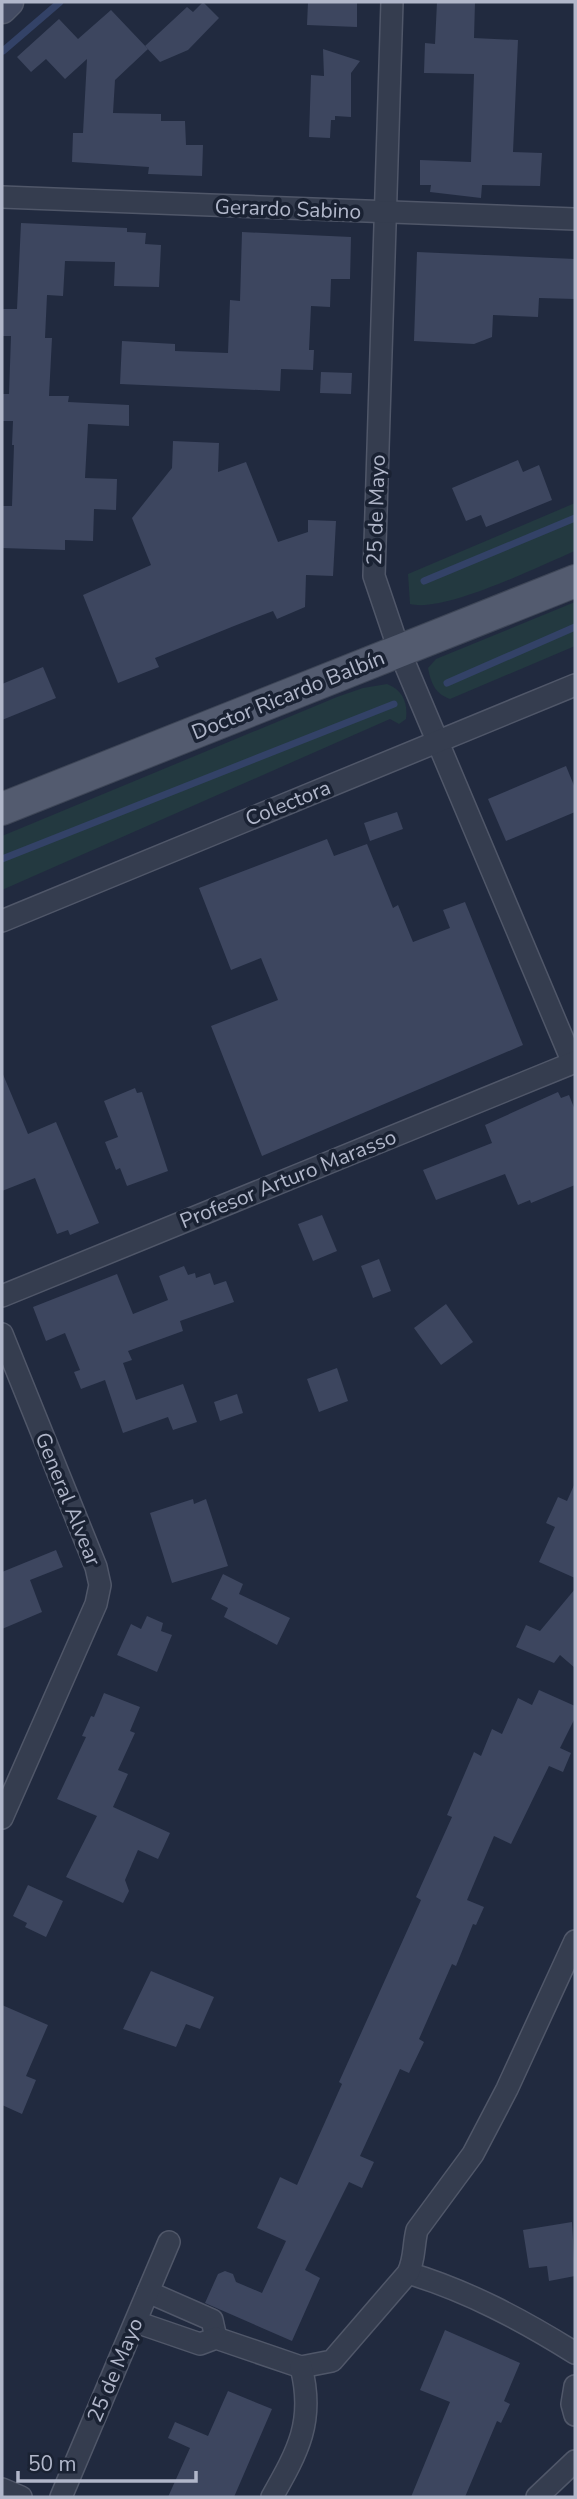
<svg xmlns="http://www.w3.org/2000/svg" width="577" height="2499" font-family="'Nunito Sans',sans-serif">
<rect width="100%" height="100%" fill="#212a3f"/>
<g fill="#233940">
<path d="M575 503V551C539 566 445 613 410 604L408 574Z"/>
<path d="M575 602V646L450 699C435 694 431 683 428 668L436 659Z"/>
<path d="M387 684C403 690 408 703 406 719L399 724 390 719 2 890V836L337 697 363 688Z"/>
</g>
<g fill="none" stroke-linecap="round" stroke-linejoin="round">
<g stroke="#334267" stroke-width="7">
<path d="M3 51 60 2"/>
<path d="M424 581 575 518"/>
<path d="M447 683 575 627"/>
<path d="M2 859 394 704"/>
</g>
</g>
<g fill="#3d465f">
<path d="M203 2 219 18 188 50 160 62 145 46 187 7 193 12Z"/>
<path d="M308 2H357V27L307 25Z"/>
<path d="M437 2H475L474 38 518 40 513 152 542 153 540 186 482 185 481 198 430 192 431 185H420V160L471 162 474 74 424 73 425 43 435 44Z"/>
<path d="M111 10 148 49 115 80 113 113 161 114V121H185L186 145H203L202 176 148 174 149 167 72 162 73 133H83L87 59 65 79 46 59 31 72 17 57 59 19 78 39Z"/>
<path d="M323 49 360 61 351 73V117L335 116V120H331L330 138 309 137 311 75 324 76Z"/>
<path d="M21 223 127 228V232L146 233 145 244 161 245 159 287 114 286 115 262 65 261 63 296 47 295 45 338H52L49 396H69L68 402 129 405V426L88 424 85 478 117 479 116 510 94 509 93 541 65 540V550L2 548V506H12L14 445H12L13 421H2L3 394H9L11 336H2V309H17Z"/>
<path d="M242 232 351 237 350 279H331L330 307 311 306 309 350H314L313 370 281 369 280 391 120 384 122 341 175 344V351L228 353 230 300 240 301Z"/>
<path d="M417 252 575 259V299L539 298 538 317 493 315 492 337 474 344 414 341Z"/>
<path d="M321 372 352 373 351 394 320 393Z"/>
<path d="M173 441 219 443 218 472 246 462 278 542 308 532V520L336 521 333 576 306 575 305 607 277 619 273 611 234 626 155 658 159 667 118 683 83 595 151 565 132 518 172 468Z"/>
<path d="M518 460 523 472 539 465 552 500 486 527 481 515 466 521 452 488Z"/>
<path d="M43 667 56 698 2 720V684Z"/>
<path d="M566 766 575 788V812L506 841 488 799Z"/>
<path d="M397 812 403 829 370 841 364 823Z"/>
<path d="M327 839 334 856 367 844 393 908 398 905 413 942 450 928 443 910 465 902 523 1045 262 1156 211 1026 278 1000 261 958 231 970 199 888Z"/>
<path d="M2 1072 28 1134 56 1122 99 1223 70 1235 68 1230 57 1234 35 1178 2 1191Z"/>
<path d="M135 1088 137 1093 142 1092 168 1171 127 1186 120 1168 116 1170 105 1142 118 1137 104 1101Z"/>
<path d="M558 1092 561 1098 569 1095 575 1110V1185L531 1203 530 1200 518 1205 505 1174 436 1200 423 1170 492 1143 485 1125Z"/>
<path d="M322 1215 337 1251 313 1261 298 1224Z"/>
<path d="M379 1259 391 1291 373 1298 361 1266Z"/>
<path d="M184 1266 188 1275 195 1273 196 1278 210 1273 214 1285 226 1281 234 1302 180 1321 183 1331 128 1351 132 1360 123 1363 136 1400 183 1384 197 1422 173 1430 168 1417 123 1433 105 1380 81 1389 74 1372 80 1370 65 1333 46 1341 33 1307 117 1274 133 1314 168 1300 159 1276Z"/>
<path d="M446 1304 473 1342 441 1365 414 1328Z"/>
<path d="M337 1368 348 1401 319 1412 307 1379Z"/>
<path d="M237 1394 243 1413 220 1421 214 1402Z"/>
<path d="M575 1483V1578L539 1562 555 1527 546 1523 558 1497 567 1501Z"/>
<path d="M193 1499 194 1504 206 1499 228 1566 172 1583 150 1513Z"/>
<path d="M56 1550 63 1567 30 1580 42 1612 2 1629V1572Z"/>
<path d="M223 1574 243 1584 239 1594 290 1618 277 1645 224 1617 228 1608 211 1599Z"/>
<path d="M575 1589V1668L560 1655 554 1663 516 1647 526 1625 540 1631Z"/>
<path d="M147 1616 163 1623 161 1631 172 1635 157 1672 117 1655 131 1624 141 1629Z"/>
<path d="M539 1690 575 1706V1718L560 1748 571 1753 563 1772 549 1766 511 1844 494 1836 467 1900 484 1907 476 1925 473 1924 456 1966 452 1964 419 2039 424 2042 409 2073 400 2069 360 2156 374 2162 362 2188 349 2182 305 2270 320 2278 292 2341 205 2303 218 2274 225 2271 233 2274 236 2282 262 2293 286 2241 257 2228 280 2177 297 2185 342 2084 339 2082 421 1900 416 1897 452 1817 447 1815 474 1752 481 1756 492 1729 502 1734 518 1698 532 1705Z"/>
<path d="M104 1693 140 1707 130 1731 135 1733 118 1770 128 1774 113 1807 170 1833 158 1859 138 1850 125 1880 129 1891 123 1903 66 1877 97 1816 57 1799 86 1737 82 1736 91 1716 94 1717Z"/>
<path d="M28 1885 63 1901 46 1937 25 1927 27 1923 13 1916Z"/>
<path d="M151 1971 214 1997 200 2029 186 2024 176 2047 123 2029Z"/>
<path d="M2 2005 48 2025 26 2076 36 2080 22 2114 2 2105Z"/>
<path d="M572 2222 575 2276 549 2281 547 2266 529 2268 523 2230Z"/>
<path d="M445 2330 520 2363 504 2401 510 2404 501 2423 497 2421 465 2497H411L450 2402 420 2390Z"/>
<path d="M228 2391 272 2409 234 2497H168L190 2448 168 2438 175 2422 208 2436Z"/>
</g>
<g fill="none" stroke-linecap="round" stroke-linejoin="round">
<g stroke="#505769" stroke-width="24">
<g id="street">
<path d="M392 2 374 576 399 650 573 1063"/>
<path d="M2 197 575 219"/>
<path d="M2 921 575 685"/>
<path d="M2 1296 575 1062"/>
<path d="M2 1334 96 1567 100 1585 96 1604 2 1818"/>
<path d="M408 2273C468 2291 522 2320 575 2353"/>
<path d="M148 2292 212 2320 216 2338"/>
<path d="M136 2322 200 2344 216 2338 301 2367 332 2361 408 2273C415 2259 413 2246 417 2230L473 2154 507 2089 575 1941"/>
<path d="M575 2386 572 2404 575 2415"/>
<path d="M2 2489 21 2497"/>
<path d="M61 2497 169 2242"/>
<path d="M272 2497C298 2451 315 2421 301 2367"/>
<path d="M537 2497 575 2461"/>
</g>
</g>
<g stroke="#505769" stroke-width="31">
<path id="secondary" d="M2 9 9 2"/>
</g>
<g stroke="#3e4657" stroke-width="34">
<path id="primary" d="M2 809 575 581"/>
</g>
<use href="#street" stroke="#353d4f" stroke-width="21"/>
<use href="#secondary" stroke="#434b62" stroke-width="28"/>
<use href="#primary" stroke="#535b6f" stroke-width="32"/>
</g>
<g text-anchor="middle" stroke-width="7" stroke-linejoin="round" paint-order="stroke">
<g font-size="21" fill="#b1b7ca" stroke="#1a2233">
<text transform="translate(288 209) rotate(2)" y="7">Gerardo Sabino</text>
<text transform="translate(376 510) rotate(-88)" y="7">25 de Mayo</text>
<text transform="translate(288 695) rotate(-22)" y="7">Doctor Ricardo Balbín</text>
<text transform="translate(288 803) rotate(-22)" y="7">Colectora</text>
<text transform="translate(288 1179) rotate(-22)" y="7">Profesor Arturo Marasso</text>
<text transform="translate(68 1499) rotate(68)" y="7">General Alvear</text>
<text transform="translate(115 2370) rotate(-67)" y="7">25 de Mayo</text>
</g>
</g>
<rect width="577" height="2499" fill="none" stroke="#b1b7ca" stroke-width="7"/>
<path d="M18 2471v10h178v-10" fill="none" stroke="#b1b7ca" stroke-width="3.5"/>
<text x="28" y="2471" font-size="21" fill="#b1b7ca" stroke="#1a2233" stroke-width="5" paint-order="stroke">50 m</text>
</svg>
